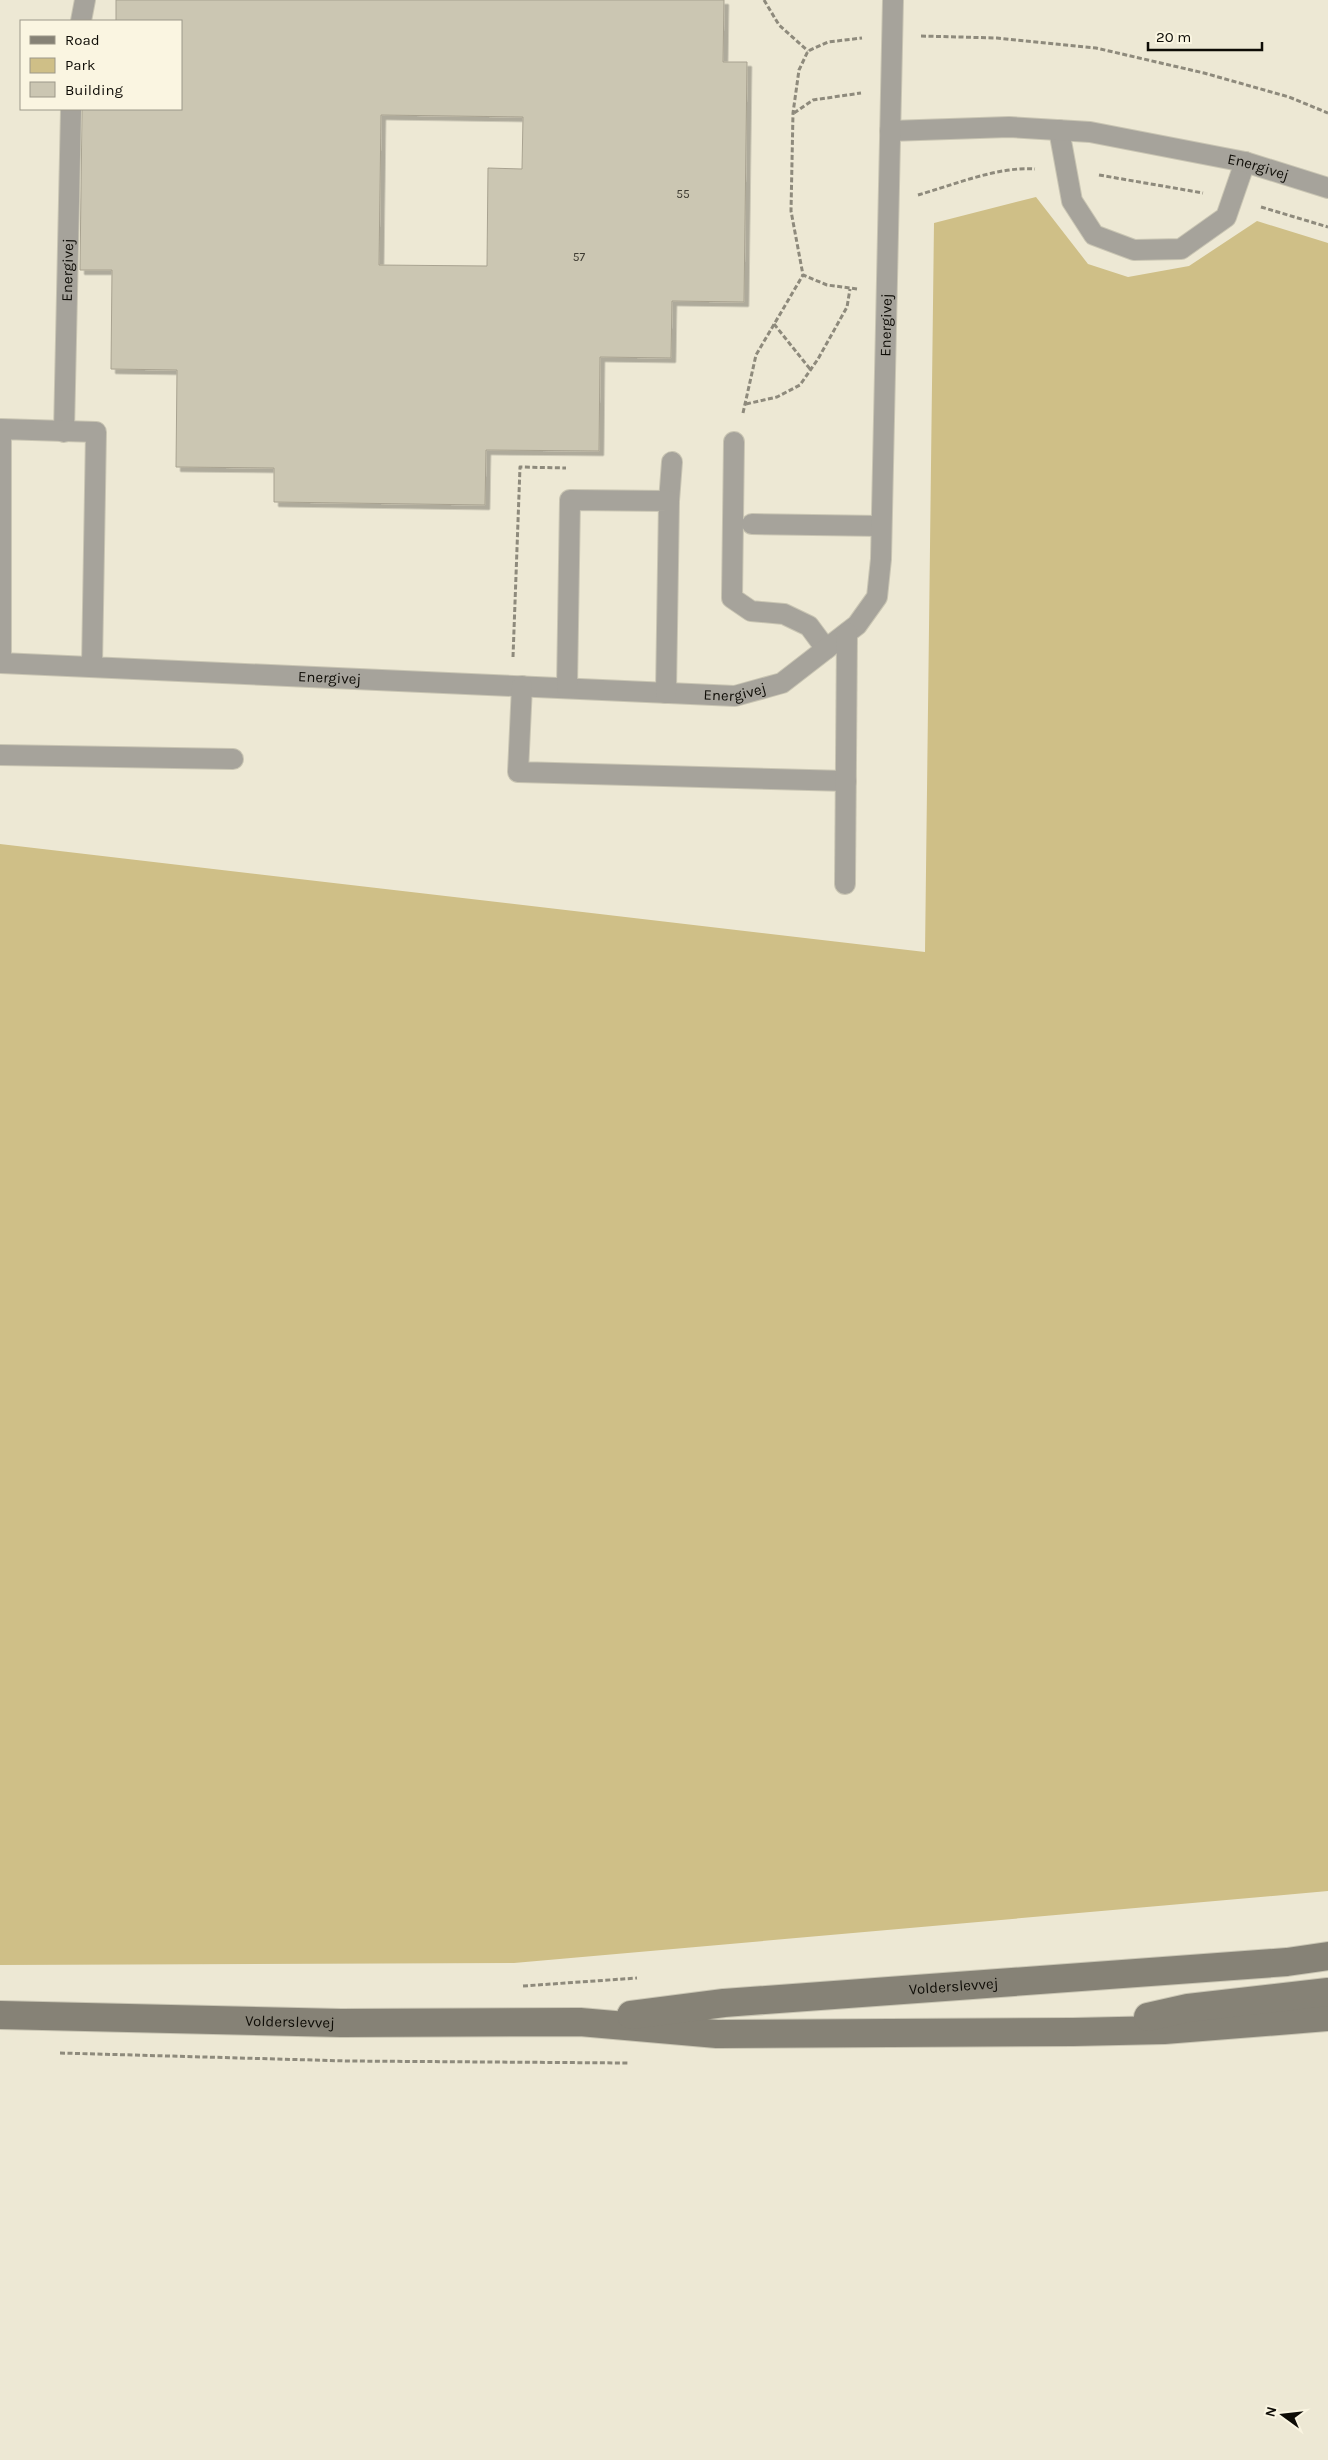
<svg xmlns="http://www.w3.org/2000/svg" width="1328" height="2460" font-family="Karla,sans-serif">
<defs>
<filter id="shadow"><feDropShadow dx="4.5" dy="4.5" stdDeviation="0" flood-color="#0004"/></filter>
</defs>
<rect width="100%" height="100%" fill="#ede8d4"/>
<path fill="#cfbf87" d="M1036 197 1088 264 1128 277 1189 266 1257 221 1328 243V1891L514 1963 0 1965V844L925 952 934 223Z"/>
<path fill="#cbc6b2" stroke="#a8a290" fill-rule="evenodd" filter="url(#shadow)" d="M116 0H724L723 62H747L744 302 672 301 671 358 600 357 599 451 486 450 485 505 274 502V468L176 467 177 370 111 369 112 270H80L82 109H181V21H116ZM381 115 523 117 522 169 488 168 487 266 379 265Z"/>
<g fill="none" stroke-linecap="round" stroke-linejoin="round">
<g stroke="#c9c5b3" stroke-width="22">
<g id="lane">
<path d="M81 21 85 0"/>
<path d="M1059 130 1072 201 1094 235 1134 250 1181 249 1226 217 1245 162"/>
<path id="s1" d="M890 131 1009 127 1090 132 1245 162 1328 188"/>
<path id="s2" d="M64 432 71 109"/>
<path d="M734 442 732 598 751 611 784 614 809 626 826 649"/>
<path d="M669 501 672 462"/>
<path d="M752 524 881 526"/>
<path id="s3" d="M92 666 96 432 1 429V663L735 696 782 683 857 625 877 597 881 559 893 0"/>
<path d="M522 686 518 772 846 781"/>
<path d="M567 688 570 500 669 501 666 693"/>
<path d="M0 755 233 759"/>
<path d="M845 884 847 633"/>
</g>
</g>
<g stroke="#c9c5b3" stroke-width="30">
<g id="secondary">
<path id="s4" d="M0 2015 341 2023 580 2022 717 2034 1073 2032 1164 2030 1328 2017"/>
<path id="s5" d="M631 2015 724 2003 1287 1962 1328 1956"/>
<path d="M1148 2017 1188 2008 1328 1992"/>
</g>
</g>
<g stroke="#8e8a7c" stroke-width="3" stroke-dasharray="5 2.5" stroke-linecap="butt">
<path d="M764 0 779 25 808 51"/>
<path d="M921 36 997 38 1096 48 1204 73 1289 97 1328 113"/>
<path d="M794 113 813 100 861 93"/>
<path d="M1099 175 1203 193"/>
<path d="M918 195C953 185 999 166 1035 169"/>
<path d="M1261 207 1328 227"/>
<path d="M857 289 827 285 803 275 791 211 793 113 799 70 808 51 828 42 862 38"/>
<path d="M774 324 810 369"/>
<path d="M746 404 777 397 800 385 818 359 847 307 850 289"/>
<path d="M743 413 756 355 803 275"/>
<path d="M513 657 520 467 566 468"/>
<path d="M523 1986 637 1978"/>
<path d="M60 2053 348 2061 629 2063"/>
</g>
<use href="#lane" stroke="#a6a39b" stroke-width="20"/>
<use href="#secondary" stroke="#868276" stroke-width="28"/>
</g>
<g text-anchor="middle" stroke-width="4.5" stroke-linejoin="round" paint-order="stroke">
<g font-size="12" fill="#3d3a31">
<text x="683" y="198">55</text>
<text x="579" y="261">57</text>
</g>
<g font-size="15" fill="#0e0c06" stroke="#faf5e1">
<text dy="5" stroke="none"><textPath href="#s1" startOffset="372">Energivej</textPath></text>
<text dy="5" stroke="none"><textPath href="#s2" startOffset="162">Energivej</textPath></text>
<text dy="5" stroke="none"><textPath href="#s3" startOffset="1748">Energivej</textPath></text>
<text dy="5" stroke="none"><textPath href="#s3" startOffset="892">Energivej</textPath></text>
<text dy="5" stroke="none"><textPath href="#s3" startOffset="1298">Energivej</textPath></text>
<text dy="5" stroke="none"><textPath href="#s5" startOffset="324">Volderslevvej</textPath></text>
<text dy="5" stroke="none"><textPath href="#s4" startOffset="290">Volderslevvej</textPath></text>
</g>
</g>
<rect x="20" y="20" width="162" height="90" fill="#faf5e1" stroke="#9c9889"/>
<rect x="30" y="36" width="25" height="8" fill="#868276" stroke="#9c9889"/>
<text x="65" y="45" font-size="15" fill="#0e0c06">Road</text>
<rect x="30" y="58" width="25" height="15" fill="#cfbf87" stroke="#9c9889"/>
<text x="65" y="70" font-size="15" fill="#0e0c06">Park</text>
<rect x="30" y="82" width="25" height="15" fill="#cbc6b2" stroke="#9c9889"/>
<text x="65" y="95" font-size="15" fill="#0e0c06">Building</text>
<g transform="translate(1283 2415) rotate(285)" stroke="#faf5e1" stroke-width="4" paint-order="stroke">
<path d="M0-4L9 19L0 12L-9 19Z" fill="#0e0c06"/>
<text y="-8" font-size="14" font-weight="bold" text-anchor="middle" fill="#0e0c06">N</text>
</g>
<path d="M1148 42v8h114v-8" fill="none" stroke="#0e0c06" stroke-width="2.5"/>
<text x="1156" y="42" font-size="15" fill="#0e0c06" stroke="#faf5e1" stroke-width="4" paint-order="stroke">20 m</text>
</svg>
